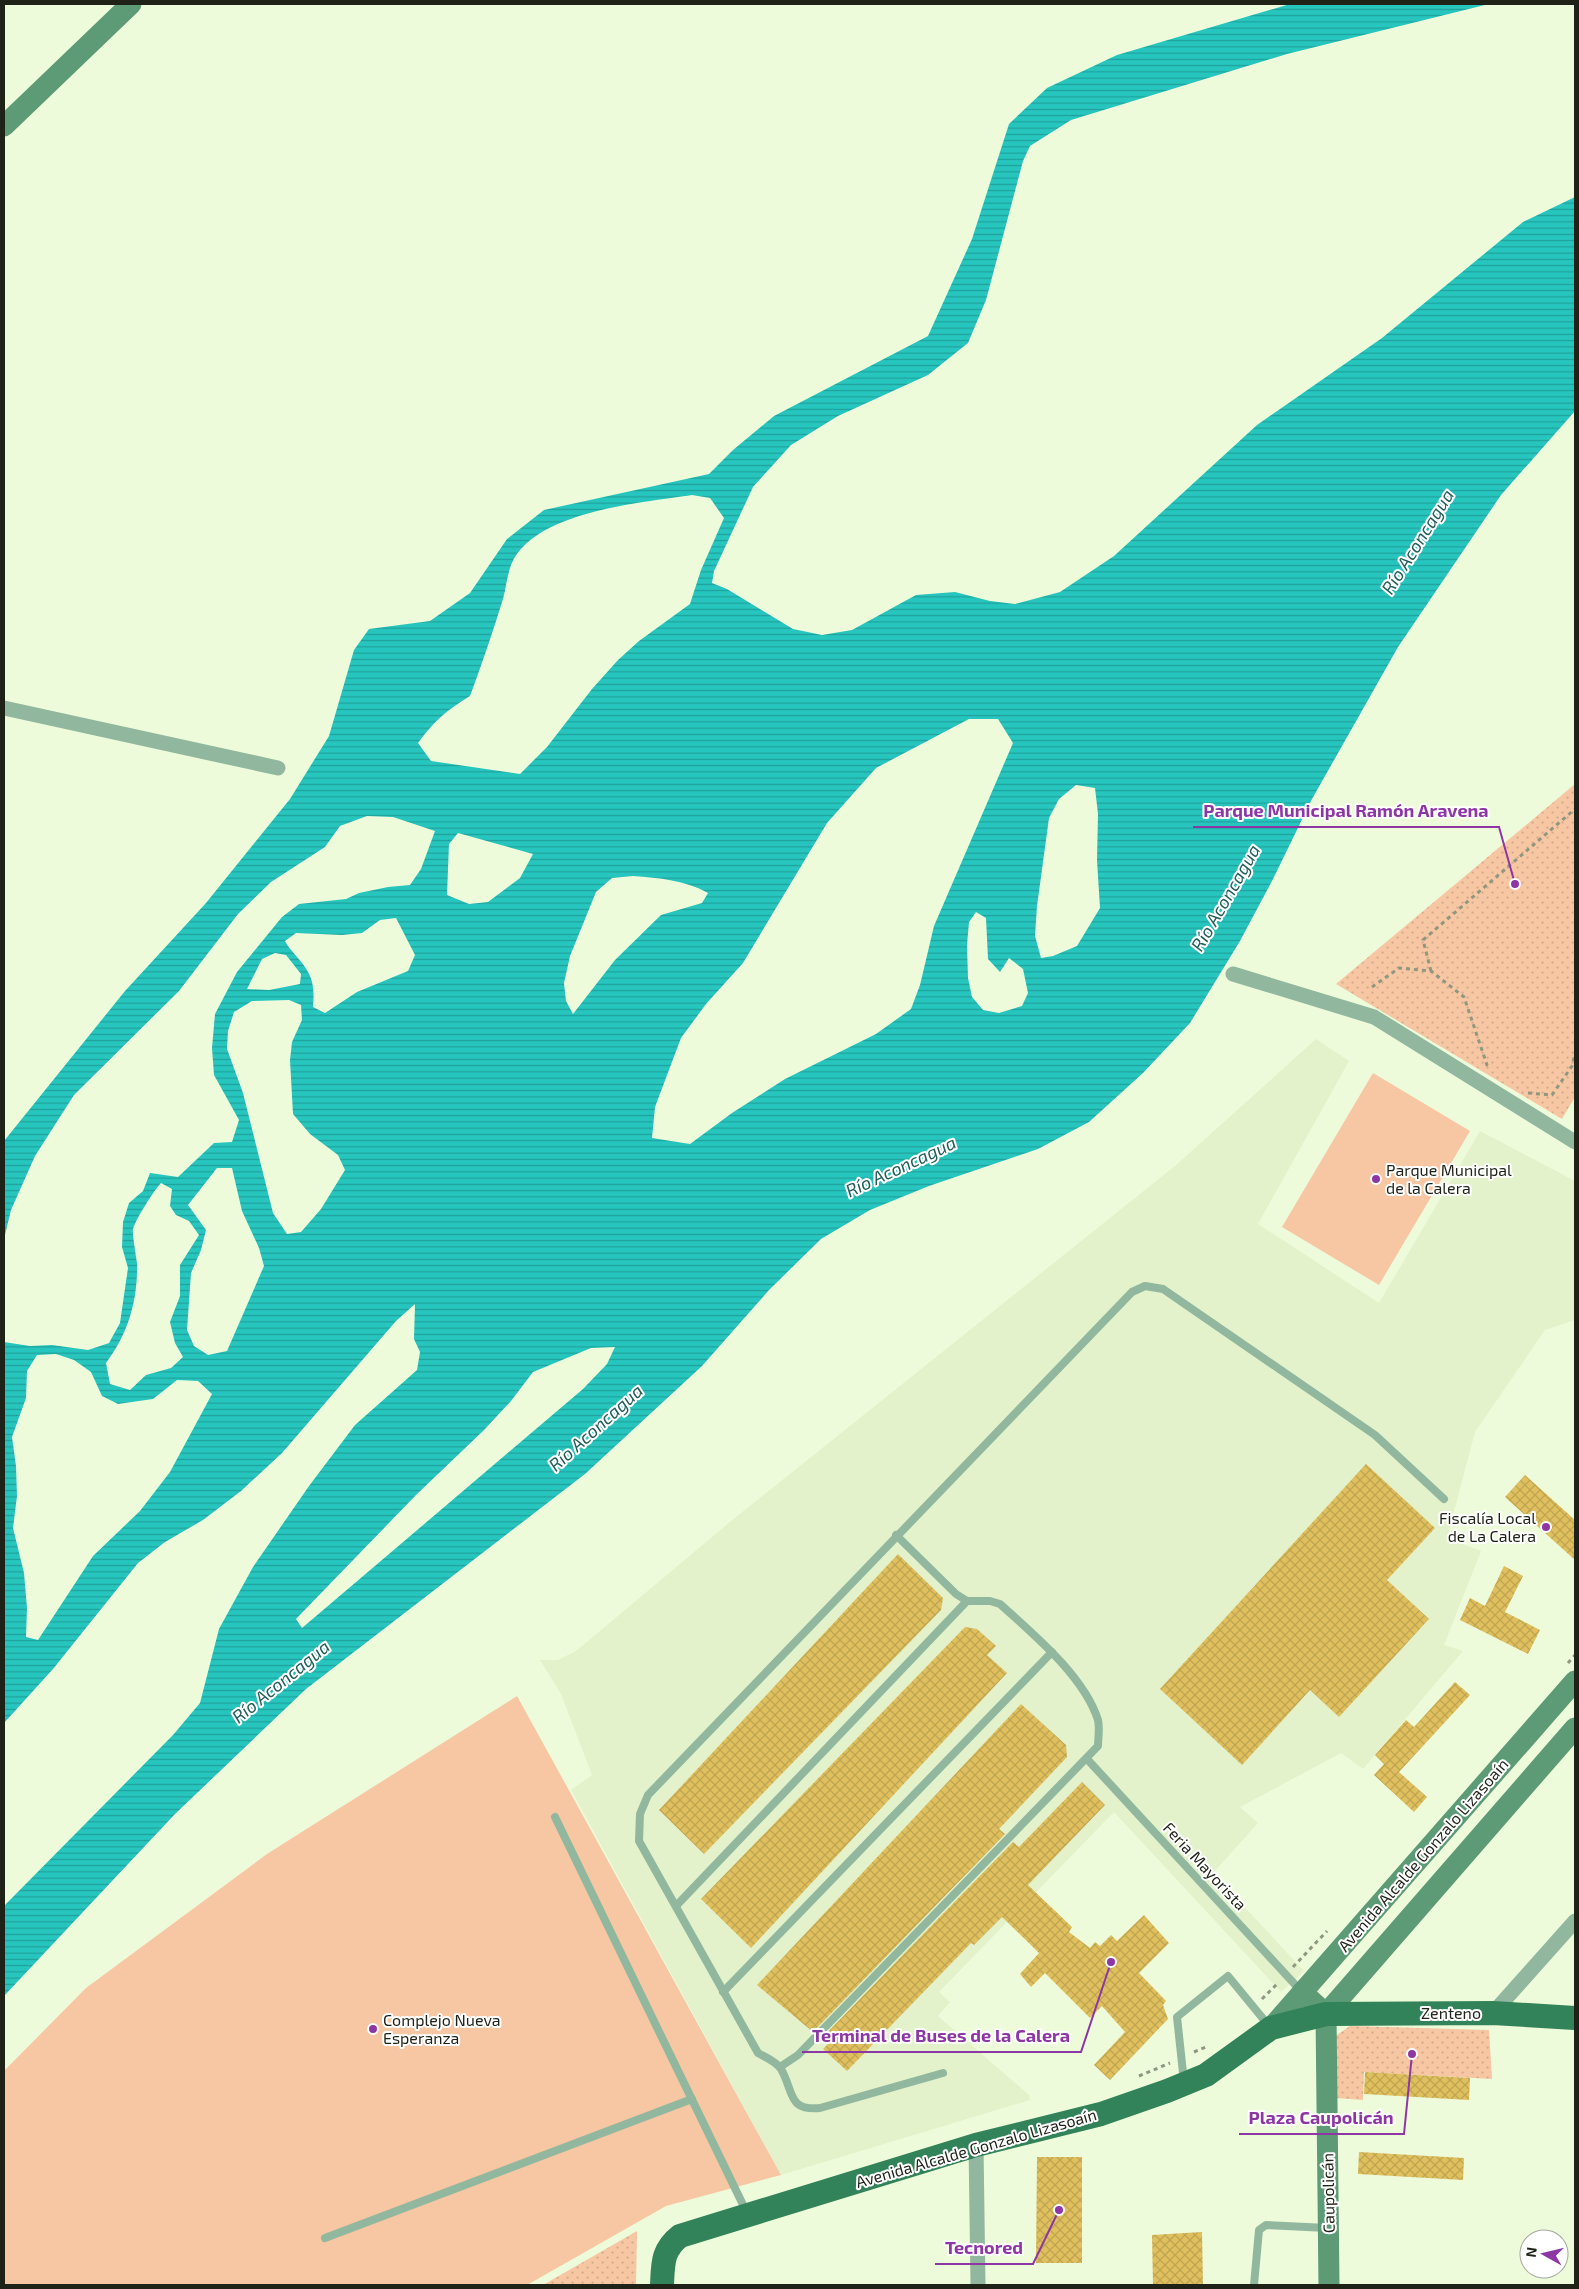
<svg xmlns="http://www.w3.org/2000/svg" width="1579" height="2289" font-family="'Exo 2',sans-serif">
<defs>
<pattern id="park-dots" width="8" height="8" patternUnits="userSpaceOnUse" patternTransform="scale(1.25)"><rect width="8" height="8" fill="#f7c6a2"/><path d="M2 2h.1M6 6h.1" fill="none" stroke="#d3aa8b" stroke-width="1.8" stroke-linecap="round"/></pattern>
<pattern id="water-rules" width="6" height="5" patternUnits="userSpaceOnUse" patternTransform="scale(1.25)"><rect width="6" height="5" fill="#26c6bf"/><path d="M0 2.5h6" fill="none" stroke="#20a09a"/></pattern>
<pattern id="building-cross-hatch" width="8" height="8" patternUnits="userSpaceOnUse" patternTransform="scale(1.25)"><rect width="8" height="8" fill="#e0c05e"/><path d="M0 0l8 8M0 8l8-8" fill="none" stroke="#c0a551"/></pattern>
</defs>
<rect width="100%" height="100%" fill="#eefbda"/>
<path fill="#e3f2ca" d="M1316 1039 1349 1061 1258 1224 1379 1303 1480 1131 1575 1181V1320L1545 1330 1475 1432 1447 1538 1481 1551 1444 1645 1463 1651 1363 1769 1341 1753 1240 1807 1258 1823 1213 1873 1304 1971 1281 1992 1114 1812 939 1992 950 2002 938 2016 1029 2095 1030 2100 781 2175 571 1790 592 1775 561 1694 540 1660H558L576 1651 736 1517 1175 1166Z"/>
<g fill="#f7c6a2">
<path d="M1373 1073 1470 1131 1379 1285 1282 1227Z"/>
<path d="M517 1696 781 2175 666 2206 527 2285H4V2071L86 1988 267 1854Z"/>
</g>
<g fill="url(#park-dots)">
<path d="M1575 784V1097L1562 1119 1336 984Z"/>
<path d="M1350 2026 1489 2030 1492 2079 1364 2072 1363 2100 1335 2098 1334 2037Z"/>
<path d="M637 2231 636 2285H543Z"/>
</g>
<path fill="url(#water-rules)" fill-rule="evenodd" d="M1290 4H1489L1287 54 1071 120 1030 146 1023 161 986 300 968 343 928 375 838 416 791 445 753 487 714 571 712 583 727 589 793 629 822 635 852 630 916 595 955 592 990 601 1015 604 1060 592 1114 556 1257 425 1382 338 1523 222 1575 197V411L1501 495 1398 647 1312 799 1273 879 1240 941 1190 1023 1143 1073 1089 1122 1038 1149 929 1186 870 1210 821 1239 769 1290 702 1366 585 1474 306 1689 175 1814 4 1996V1906L173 1735 200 1703 219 1629 253 1567 309 1486 355 1425 417 1370 420 1352 414 1339 415 1304 396 1321 282 1453 241 1491 203 1520 165 1542 138 1563 53 1669 4 1723V1342L30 1346 52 1345 88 1350 109 1343 120 1323 128 1268 122 1247 123 1222 129 1203 143 1191 150 1173 178 1177 214 1143 232 1142 239 1120 214 1075 212 1048 215 1014 237 972 282 917 299 904 346 899 359 893 388 887 410 885 421 869 435 831 393 817 367 816 340 826 325 847 271 882 238 914 179 991 74 1095 35 1156 11 1210 4 1239V1141L125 991 206 903 290 799 329 736 354 650 369 629 430 621 470 593 507 539 544 510 709 474 733 450 774 416 928 336 972 239 1009 124 1047 88 1117 55ZM692 495 710 498 724 518 701 570 690 604 639 641 618 660 592 689 547 747 520 774 431 761 418 743C433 722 448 709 470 696 482 664 493 631 503 599 506 588 507 576 511 565 533 511 641 503 692 495ZM969 719H998L1013 743 934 926 920 985 911 1009 876 1034 785 1079 732 1113 690 1144 652 1138 655 1107 681 1038 706 1004 743 963 827 823 876 768ZM1076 785 1095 788 1098 814 1097 860 1100 908 1077 946 1053 956 1041 958 1035 936 1037 906 1049 818 1059 799ZM458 833 533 854 520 878 488 902 469 904 447 895 449 844ZM633 876C659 878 685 880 708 893L702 903 661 915 615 960 573 1014 566 1001 564 983 570 956 596 892 612 878ZM976 912 986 918 988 959 1000 972 1009 958 1023 969 1028 993 1022 1006 999 1013 983 1010 972 997 968 978 967 945 969 922ZM396 918 415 955 408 971 357 992 325 1013 313 1007C315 984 312 974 297 957 292 951 288 947 285 941L296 933 342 935 362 933 380 920ZM275 953 286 955 301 974 300 984 269 990 247 989 262 959ZM289 1000 301 1005 302 1020 292 1042 290 1060 293 1114 310 1134 338 1155 345 1170 321 1209 301 1232 287 1234 273 1213 243 1093 227 1049 228 1031 234 1012 252 1001ZM217 1168H232L242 1211 259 1248 264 1266 227 1351 208 1355 194 1346 187 1330 191 1273 201 1250 206 1230 188 1205ZM161 1183 172 1189 170 1206 176 1215 189 1221 199 1235 180 1265V1296L170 1322 175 1343 183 1357 171 1368 146 1375 130 1390 110 1384 106 1363C128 1334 138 1300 137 1263 136 1256 132 1233 133 1229 137 1217 153 1192 161 1183ZM615 1347 607 1364 583 1389 302 1628 296 1619 416 1495 484 1430 511 1401 533 1372 591 1348ZM56 1354 74 1360 91 1372 102 1396 118 1404 153 1399 177 1380 198 1381 212 1394 170 1472 140 1511 93 1556 38 1640 26 1637 27 1608 24 1573 13 1528 17 1496 16 1466 12 1437 26 1398 27 1371 37 1355Z"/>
<g fill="url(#building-cross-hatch)">
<path d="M1366 1464 1435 1528 1387 1580 1429 1619 1339 1717 1310 1690 1242 1765 1160 1689Z"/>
<path d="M1525 1475 1575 1520V1560L1505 1497Z"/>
<path d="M898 1554 943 1598 941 1610 704 1854 659 1810Z"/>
<path d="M1504 1566 1523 1576 1505 1612 1540 1630 1528 1654 1460 1620 1470 1598 1485 1606Z"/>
<path d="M965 1627 977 1629 996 1646 987 1655 1007 1673 751 1948 701 1899Z"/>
<path d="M1455 1682 1470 1695 1399 1772 1427 1797 1414 1812 1374 1775 1384 1764 1375 1755 1406 1720 1414 1727Z"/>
<path d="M1021 1704 1066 1745 1067 1757 999 1829 1005 1834 813 2032 757 1985Z"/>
<path d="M1082 1782 1105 1805 1028 1885 1072 1927 1069 1932 1090 1948 1095 1942 1100 1946 1111 1935 1117 1941 1144 1915 1169 1943 1139 1973 1166 2001 1163 2005 1168 2019 1110 2080 1094 2065 1125 2032 1102 2006 1090 2018 1045 1973 1031 1987 1020 1974 1039 1953 1002 1917 974 1945 971 1943 847 2071 823 2049 828 2044 821 2039 1013 1842 1019 1847Z"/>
<path d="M1365 2072 1470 2078 1469 2100 1364 2094Z"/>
<path d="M1359 2152 1464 2158 1463 2180 1358 2174Z"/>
<path d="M1037 2157H1082V2263H1036Z"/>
<path d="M1202 2232 1203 2285H1153L1152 2235Z"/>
</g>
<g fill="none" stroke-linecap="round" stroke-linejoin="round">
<g stroke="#8f9780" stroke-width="3" stroke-dasharray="4 4" stroke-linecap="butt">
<path d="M1431 971 1423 940 1575 809"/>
<path d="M1372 987 1399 968 1431 971 1464 997 1487 1065 1491 1068"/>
<path d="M1528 1093 1552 1095 1572 1066 1575 1053"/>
<path d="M1568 1663 1575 1655"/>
<path d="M1293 1967 1327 1931"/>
<path d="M1262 1999 1277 1984"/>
<path d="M1194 2052 1206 2047"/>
<path d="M1139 2076 1170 2063"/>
</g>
<g stroke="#91b89f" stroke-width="8">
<path d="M1087 1759 1301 1991"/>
<path d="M555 1817 747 2213"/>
<path d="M676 1906 967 1601"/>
<path d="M723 1992 1052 1652"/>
<path d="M780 2067 798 2055 1098 1746C1098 1738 1100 1728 1098 1720 1084 1676 1033 1634 1000 1604L990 1601H967L956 1594 896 1535"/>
<path d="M943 2073 820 2108C787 2111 794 2091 781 2069 777 2062 765 2057 758 2053L639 1841 640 1814 648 1795 1132 1292 1145 1286 1163 1289 1375 1435 1444 1499"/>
<path d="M1184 2082 1177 2017 1228 1976 1269 2026"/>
<path d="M325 2238 692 2099"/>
<path d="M1254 2285 1259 2230 1266 2225 1327 2228"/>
</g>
<g stroke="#91b89f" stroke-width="15">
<path d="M4 708 278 768"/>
<path d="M1233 974 1374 1017 1575 1142"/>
<path d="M1493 2013 1575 1921"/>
<path d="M976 2145 978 2285"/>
</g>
<g stroke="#5d9a76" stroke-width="21">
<path d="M4 126 131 4"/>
<path d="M1302 1992 1326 2014 1329 2285"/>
<path d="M1326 2014 1575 1728"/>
<path d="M1271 2028 1575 1681"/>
</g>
<path stroke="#328359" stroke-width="24" d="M662 2285C663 2264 662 2250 680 2236L976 2145 1101 2114 1167 2091 1206 2075 1271 2028 1326 2014 1493 2013 1575 2018"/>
</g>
<g fill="#8d37a5" stroke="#fff" stroke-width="2">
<circle cx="1376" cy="1179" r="5"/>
<circle cx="1546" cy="1527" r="5"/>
<circle cx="373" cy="2029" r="5"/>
</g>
<g text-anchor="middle" stroke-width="4" stroke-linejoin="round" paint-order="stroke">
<g font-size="16" fill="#1f2317" stroke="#fff" text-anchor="start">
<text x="1386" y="1176">Parque Municipal<tspan x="1386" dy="18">de la Calera</tspan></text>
<text x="1536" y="1524" text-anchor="end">Fiscalía Local<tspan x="1536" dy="18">de La Calera</tspan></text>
<text x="383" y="2026">Complejo Nueva<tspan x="383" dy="18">Esperanza</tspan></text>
</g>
<g font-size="16" fill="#1f2317" stroke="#fff">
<text transform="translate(1423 1855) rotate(-49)" y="6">Avenida Alcalde Gonzalo Lizasoaín</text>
<text transform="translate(1205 1866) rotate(47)" y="6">Feria Mayorista</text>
<text x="1451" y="2019">Zenteno</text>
<text transform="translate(976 2148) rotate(-16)" y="6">Avenida Alcalde Gonzalo Lizasoaín</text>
<text transform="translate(1328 2193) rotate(-91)" y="6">Caupolicán</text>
</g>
<g font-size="18" font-style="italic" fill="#215d5a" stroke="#fff">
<text transform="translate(1418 542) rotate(-58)" y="6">Río Aconcagua</text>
<text transform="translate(1226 898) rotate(-60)" y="6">Río Aconcagua</text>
<text transform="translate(901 1167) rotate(-25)" y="6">Río Aconcagua</text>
<text transform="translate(596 1428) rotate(-42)" y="6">Río Aconcagua</text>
<text transform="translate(281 1682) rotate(-39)" y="6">Río Aconcagua</text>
</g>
</g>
<path fill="none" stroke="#8d37a5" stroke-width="2" d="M1515 884L1499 827H1193M1111 1962L1081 2052H802M1412 2054L1404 2134H1239M1059 2210L1033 2264H935"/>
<g fill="#8d37a5" stroke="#fff" stroke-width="2">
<circle cx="1515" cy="884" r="5"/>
<circle cx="1111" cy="1962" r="5"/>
<circle cx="1412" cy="2054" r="5"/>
<circle cx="1059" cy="2210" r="5"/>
</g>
<g font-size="18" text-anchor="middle" font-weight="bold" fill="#8d37a5" stroke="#fff" stroke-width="4" stroke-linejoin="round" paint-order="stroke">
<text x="1346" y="817">Parque Municipal Ramón Aravena</text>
<text x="941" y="2042">Terminal de Buses de la Calera</text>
<text x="1321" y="2124">Plaza Caupolicán</text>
<text x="984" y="2254">Tecnored</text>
</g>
<rect width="1579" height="2289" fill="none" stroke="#1f2317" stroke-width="10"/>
<g transform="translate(1544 2254) rotate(278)"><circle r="24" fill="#ffffff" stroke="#a5a7a2"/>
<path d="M0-4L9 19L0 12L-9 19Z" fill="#8d37a5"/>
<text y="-8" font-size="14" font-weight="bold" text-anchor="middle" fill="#1f2317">N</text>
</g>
</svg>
